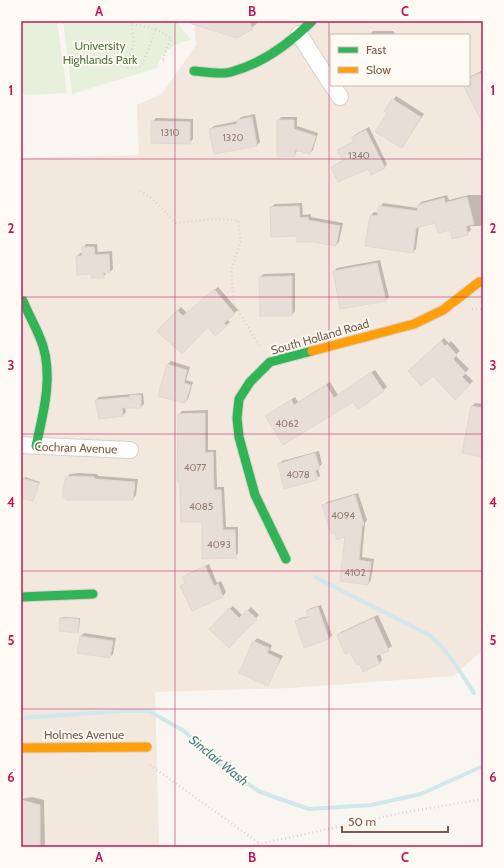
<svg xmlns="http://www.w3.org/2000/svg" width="504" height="868" font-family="Cabin,sans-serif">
<rect width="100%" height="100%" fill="#f9f5f0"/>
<path fill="#f2e8de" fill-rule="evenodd" d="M194 21H483V649L454 676 291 688 155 692 159 847H21V158L139 155 137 105 162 94 196 45ZM331 35H469V85H331Z"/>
<g fill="#e7f0db">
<path d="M21 21H57L67 93 31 95 21 94Z"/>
<path d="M63 21H176L191 40C174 43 162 51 157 68L72 94Z"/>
</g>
<g fill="#0003">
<path d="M215 21H259L252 28Z"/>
<path d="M394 21H417L395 22Z"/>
<path d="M373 31H393L396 35H369Z"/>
<path d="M483 70V110L464 85H469V77Z"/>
<path d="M396 96 424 114 402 147 389 113 385 111Z"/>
<path d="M255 114 260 142 257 145 210 129 214 126 238 121 241 117Z"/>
<path d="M281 117H297V126L318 133 313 150 310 153 298 149 294 156 278 121Z"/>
<path d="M156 118 193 119V139L189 143 152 122Z"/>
<path d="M369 127 387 164 384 168 332 167 343 160 338 150 355 140 353 137 356 134Z"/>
<path d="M447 195 449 200 469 195H483V226H470L471 230 467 234 450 229 436 222 419 226 416 249 413 252 371 215 374 212 379 213 380 207 383 203 418 208V206L421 202Z"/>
<path d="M302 203 303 215 311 214V217L343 223 339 242 336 245 298 235 271 207 275 204Z"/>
<path d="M86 244H97L98 252 112 251 113 269 110 272H107L103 277 92 273 77 256 80 253H83V248Z"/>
<path d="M380 260 389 297 385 300 334 271 337 268Z"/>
<path d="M295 273V311L292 315 260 277 264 274Z"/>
<path d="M218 287 238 310 227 319 230 322 216 335 208 325 158 331 181 307 187 313Z"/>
<path d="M444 338 449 343 451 341 460 351 455 355 469 369 465 373 473 381 455 398 433 374 409 371Z"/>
<path d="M171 361 190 367 186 380 193 382 188 399 185 402 168 364Z"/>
<path d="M375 370 387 387 359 408 354 401 266 416 295 397 298 402 330 382 338 395Z"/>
<path d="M143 393 144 404 141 407H125L126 412 123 415 99 417 96 400 99 397Z"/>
<path d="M475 403 483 404V456L463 452 472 406Z"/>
<path d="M208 410V450H216L217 487H224L226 527H238V553L235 557 202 521 179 414 182 411Z"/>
<path d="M319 451 322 464 318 468 320 476 318 478 314 465 317 479 279 464 282 461Z"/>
<path d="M78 473 97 474 99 476 138 479 136 495 133 499 67 477 70 474Z"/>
<path d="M25 477 40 482 34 498 21 497V487Z"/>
<path d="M358 493 367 520 365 523 362 557 374 559 371 580 368 584 346 536 323 505 327 502Z"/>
<path d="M209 564 217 583 221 581 226 592 223 596 192 610 182 586 185 583 183 577 187 574Z"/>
<path d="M321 605 332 635 329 639 296 622 300 618 309 616 307 611 311 608Z"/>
<path d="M233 606 243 616 251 607 259 615 229 646 210 629Z"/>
<path d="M378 615 392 646 380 654 382 660 379 664 351 650 338 635 341 632Z"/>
<path d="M63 617 80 618 79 630 78 631 61 619Z"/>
<path d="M84 633 116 638 113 654 110 657 78 652 81 636Z"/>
<path d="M257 638 272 645 270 650 283 656 267 685 254 642Z"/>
<path d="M32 797 44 800 45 847H21V799Z"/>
</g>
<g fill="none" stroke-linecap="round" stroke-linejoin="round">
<g stroke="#d0e8ea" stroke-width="4">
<path d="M315 577 429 635C449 651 460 672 474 693"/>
<path d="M21 718 122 711H149L184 731 219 764 260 792 309 809 371 805 421 794 483 766"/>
</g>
</g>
<g fill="#e6ded7" stroke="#e2d8d2">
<path d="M192 21H249L253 29 237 38 192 24Z"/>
<path d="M480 73 483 80V124L463 85H469V78Z"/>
<path d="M392 99 421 117 402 148 375 132 387 113 384 111Z"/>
<path d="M252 117 257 146 214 154 209 129 237 124V120Z"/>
<path d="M277 120H294V129L316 136 310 154 295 150V157H277Z"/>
<path d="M151 121 190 122V144L151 143Z"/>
<path d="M366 130 385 168 371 175 368 169 338 182 331 167 343 161 337 150 354 141 352 137Z"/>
<path d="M467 197 474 224 466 226 468 235 452 239 450 230 438 233 435 223 416 228 413 253 365 246 370 215 377 216 379 206 418 211 417 205 444 198 445 203Z"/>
<path d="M299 206 300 218 308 217V220L340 226 336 246 313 242H297V236L271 237 270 207Z"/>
<path d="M82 247H94L95 255 109 254 110 273H103L104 278H91V274L77 275 76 256H82Z"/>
<path d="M377 263 386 301 340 309 333 271Z"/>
<path d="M292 276V316H260L259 277Z"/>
<path d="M214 289 235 314 224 323 227 326 215 336 208 327 182 354 157 331 177 310 183 316Z"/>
<path d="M441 341 445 346 447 344 457 355 453 359 466 373 462 377 470 385 455 400 433 376 421 386 408 371Z"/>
<path d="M167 364 187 370 184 383 191 385 185 403 158 396Z"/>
<path d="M371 372 384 391 358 410 353 402 283 445 265 416 291 400 294 405 326 385 334 398Z"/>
<path d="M130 395H141V408H122L123 416 99 419 95 400 130 397Z"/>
<path d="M471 406 483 408V457L462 453Z"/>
<path d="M205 413V453L213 452 214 490H221L223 530H235L236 558 202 559V522H181L180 482H177L178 414Z"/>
<path d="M315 453 320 469 315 470 317 480 284 489 278 464Z"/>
<path d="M74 476 94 477 95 479 135 482 133 500H66L62 494 66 477Z"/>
<path d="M21 478 39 483 33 501 21 498Z"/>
<path d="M355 495 364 525H362L359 560 371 562 368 585 340 581 345 537 337 540 335 533 331 534 322 505Z"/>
<path d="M205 566 214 586 218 584 223 597 192 611 180 586 185 583 182 577Z"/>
<path d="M318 607 329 639 304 648 295 621 308 617 306 611Z"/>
<path d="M229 608 239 618 247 610 257 619 229 648 209 629Z"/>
<path d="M60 618 79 619 78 633 59 631Z"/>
<path d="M374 618 389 651 376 656 380 664 363 672 359 664 357 665 350 652 345 654 337 635Z"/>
<path d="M80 636 113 641 110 658 77 653Z"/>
<path d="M253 641 269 648 267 653 280 659 268 686 239 673Z"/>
<path d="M21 800 40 805V847H21Z"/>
</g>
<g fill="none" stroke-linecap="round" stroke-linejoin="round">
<g stroke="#d7d1cb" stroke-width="18">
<g id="street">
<path d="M299 34 331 84"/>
<path d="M332 85 340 97"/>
<path d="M21 445 130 450"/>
</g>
</g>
<g stroke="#d9d2cb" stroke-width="11">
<g id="fast">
<path d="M194 71C205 72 221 75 231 72 261 64 290 43 312 21"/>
<path d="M23 301C29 316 38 330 43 346 53 379 43 414 36 446"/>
<path d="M286 559 255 495 239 437 237 418 239 399 250 382 270 362 312 351"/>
<path d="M21 597 93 594"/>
</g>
</g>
<g stroke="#d9d2cb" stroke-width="11">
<g id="slow">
<path d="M312 351 414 324 443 310 479 282H483"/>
<path d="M21 748 147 747"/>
</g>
</g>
<g stroke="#dcd5d0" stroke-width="2.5" stroke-dasharray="1 3" stroke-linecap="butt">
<path d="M131 21 134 43 127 61 128 68H138L143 63 156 29"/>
<path d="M132 24 156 29 171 38 162 61H164"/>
<path d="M140 191 150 197 176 223 212 219 238 220 241 241 231 270 234 303 259 346H262"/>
<path d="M472 309H483"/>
<path d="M150 765 259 843"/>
<path d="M246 847 401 813 483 799"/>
</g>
<use href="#street" stroke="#fefefd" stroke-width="16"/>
<use href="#fast" stroke="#30b455" stroke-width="9"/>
<use href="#slow" stroke="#ff9f0a" stroke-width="9"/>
</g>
<path fill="none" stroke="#c2185b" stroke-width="1" stroke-opacity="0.55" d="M175 21V847M329 21V847M21 159H483M21 297H483M21 434H483M21 571H483M21 709H483"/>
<g text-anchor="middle" stroke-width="3.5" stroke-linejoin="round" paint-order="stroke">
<g font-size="10" fill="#977e72">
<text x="170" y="136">1310</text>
<text x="233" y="141">1320</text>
<text x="359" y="159">1340</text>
<text x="287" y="427">4062</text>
<text x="195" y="471">4077</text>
<text x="298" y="478">4078</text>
<text x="201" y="510">4085</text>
<text x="343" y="519">4094</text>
<text x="219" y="548">4093</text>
<text x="355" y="576">4102</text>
</g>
<g font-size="12" fill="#537a41" stroke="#fffaf3">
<text x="100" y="50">University<tspan x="100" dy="14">Highlands Park</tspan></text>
</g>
<g font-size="12" fill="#7a5c4d" stroke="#fffaf3">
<text transform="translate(320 337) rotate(-16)" y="4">South Holland Road</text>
<text transform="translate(76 448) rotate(2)" y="4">Cochran Avenue</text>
<text x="84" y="739">Holmes Avenue</text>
</g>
<g font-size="13" font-style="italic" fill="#437c86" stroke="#fffaf3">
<text transform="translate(219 760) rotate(39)" y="5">Sinclair Wash</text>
</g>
</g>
<rect width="504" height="868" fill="none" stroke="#fffaf3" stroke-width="44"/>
<rect x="330" y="34" width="140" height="52" fill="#fffaf3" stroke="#cabbb1"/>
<rect x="338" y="47" width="20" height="6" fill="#30b455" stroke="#cabbb1"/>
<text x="366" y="54" font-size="12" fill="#7a5c4d">Fast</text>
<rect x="338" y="67" width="20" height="6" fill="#ff9f0a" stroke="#cabbb1"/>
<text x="366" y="74" font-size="12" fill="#7a5c4d">Slow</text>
<path d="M342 826v6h106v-6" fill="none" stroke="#7a5c4d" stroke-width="2"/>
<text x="348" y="826" font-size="12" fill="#7a5c4d" stroke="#fffaf3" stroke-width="3" paint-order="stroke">50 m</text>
<rect x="22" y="22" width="460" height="824" fill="none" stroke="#c2185b" stroke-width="1.5"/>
<g font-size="13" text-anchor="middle" font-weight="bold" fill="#c2185b">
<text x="99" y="16">A</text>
<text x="252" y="16">B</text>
<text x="405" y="16">C</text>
<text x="11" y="95">1</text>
<text x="493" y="95">1</text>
<text x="11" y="233">2</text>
<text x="493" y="233">2</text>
<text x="11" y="370">3</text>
<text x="493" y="370">3</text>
<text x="11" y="507">4</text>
<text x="493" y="507">4</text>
<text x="11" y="645">5</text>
<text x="493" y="645">5</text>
<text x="11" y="782">6</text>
<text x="493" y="782">6</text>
<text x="99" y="862">A</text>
<text x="252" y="862">B</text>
<text x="405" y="862">C</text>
</g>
</svg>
